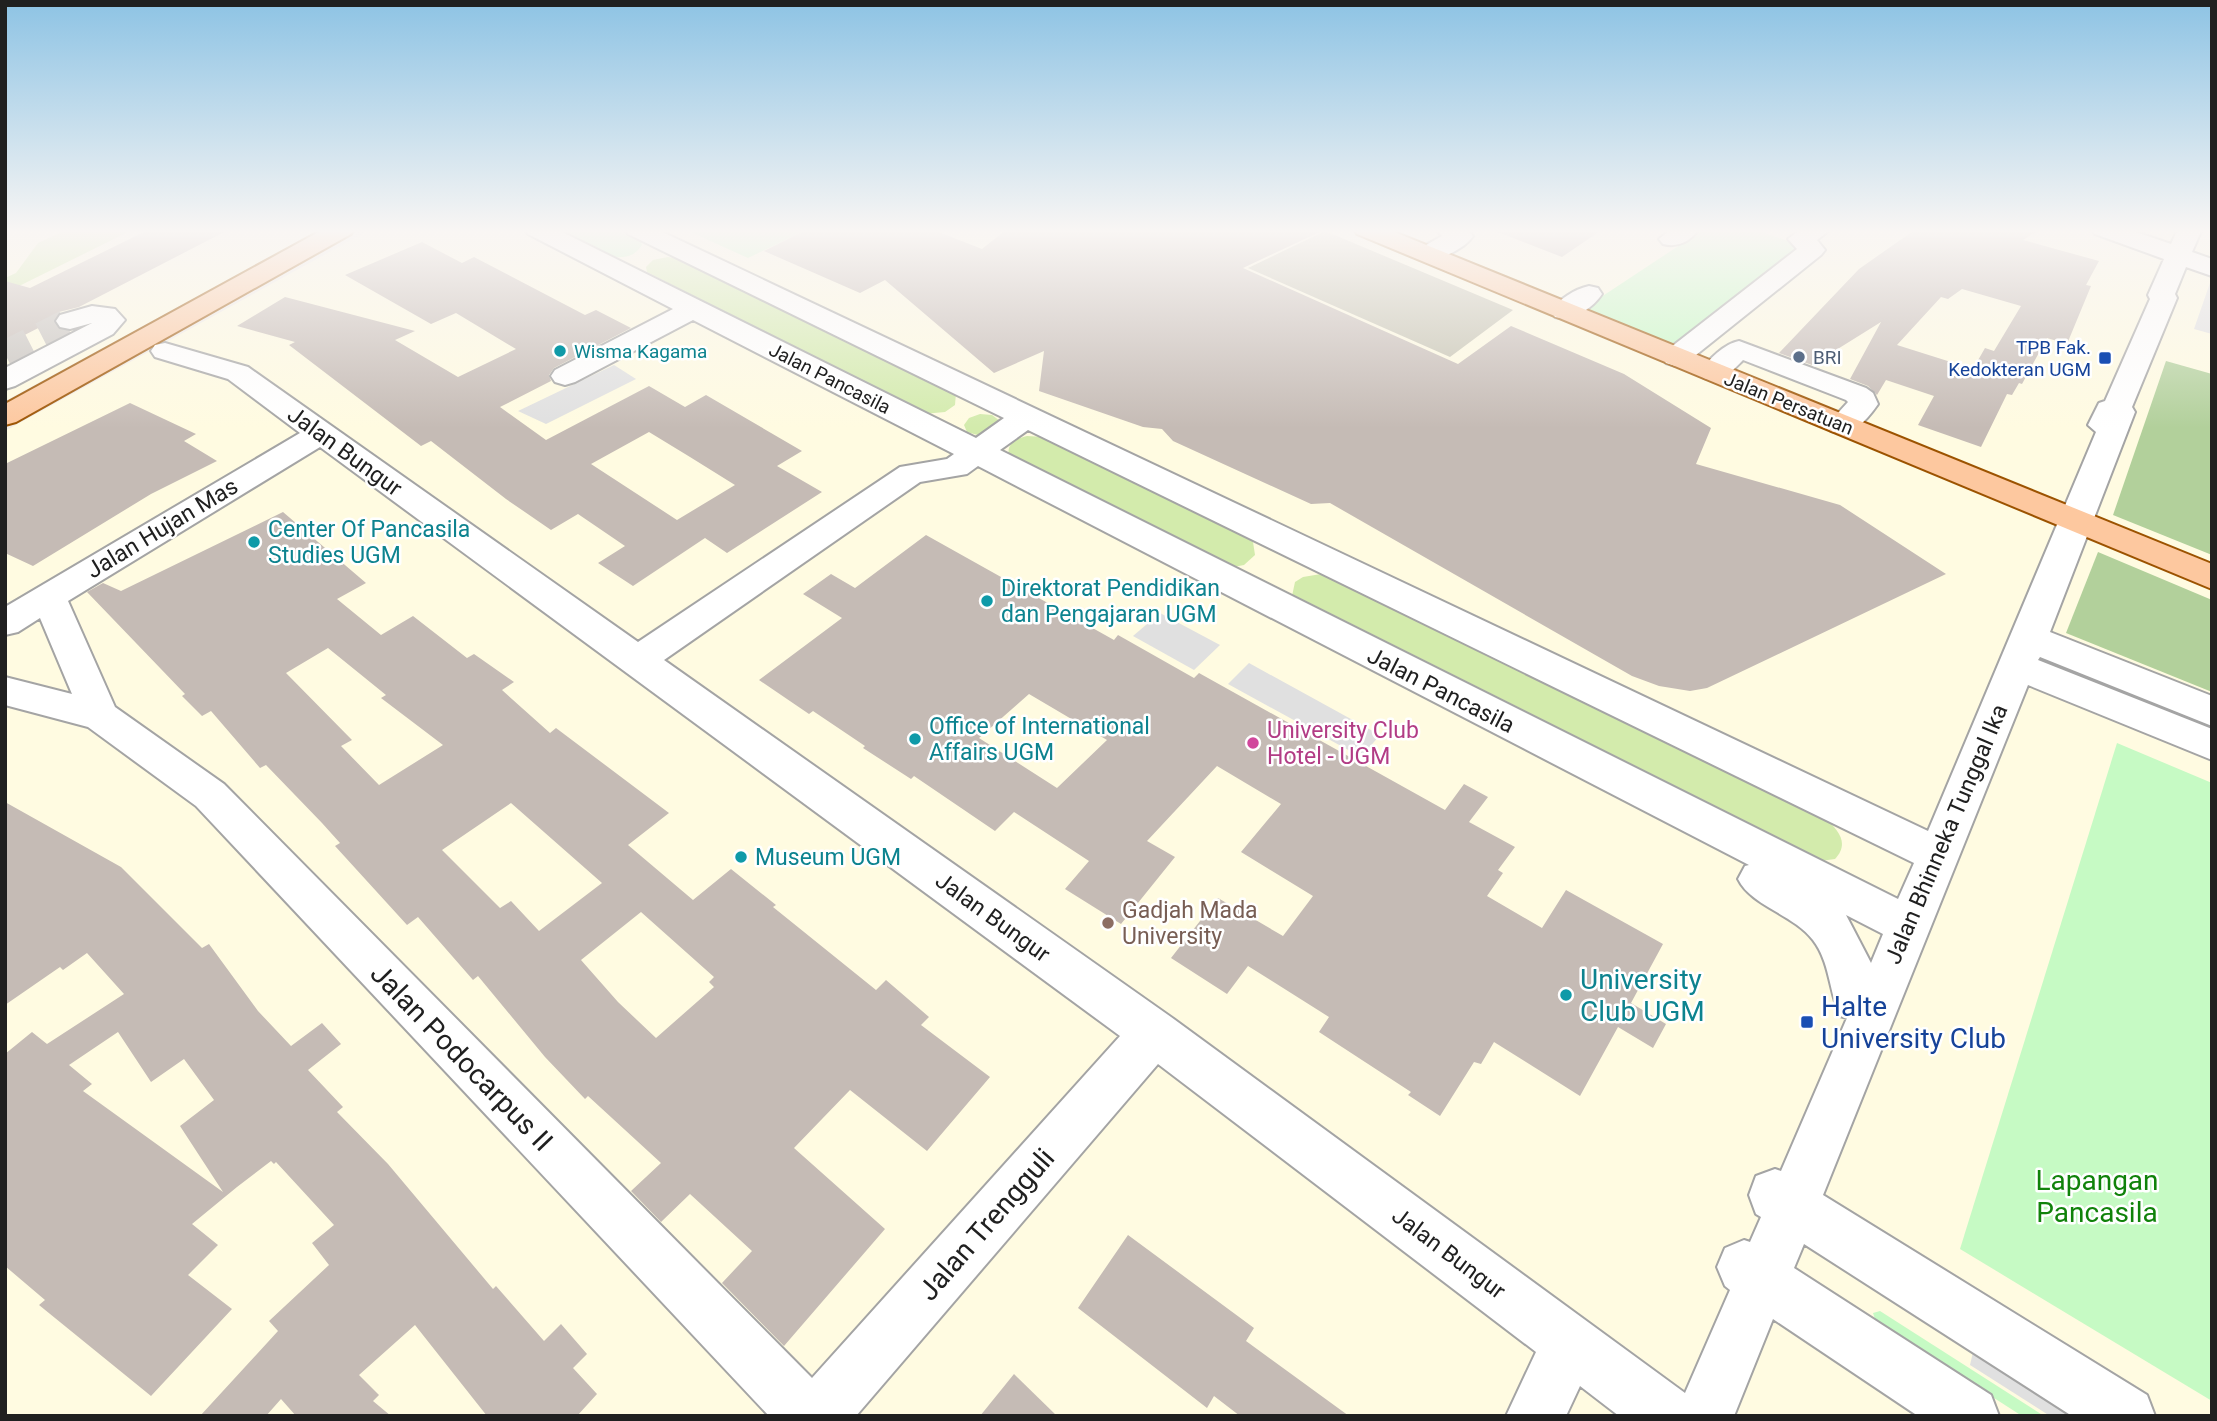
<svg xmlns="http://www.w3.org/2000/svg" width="2217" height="1421" font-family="Roboto,sans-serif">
<rect width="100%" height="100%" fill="#f1ece6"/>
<g fill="#fffbe1">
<path d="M5 229H321L5 401Z"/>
<path d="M371 229H2212V1416H5V431Z"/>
</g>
<path fill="#c5c3b1" d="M1325 231 1513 310 1450 357 1248 268Z"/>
<g fill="#d3ebac">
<path d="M68 229H120L130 231 5 293V278L16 273 38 243Z"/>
<path d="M668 257 679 259 956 393 955 405 945 412 923 414 647 272 646 267 653 260Z"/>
<path d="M980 414 992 415 1000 421 981 436 967 432 964 425 969 418Z"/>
<path d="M1027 436 1044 437 1248 536 1253 542 1255 555 1244 565 1228 568 1009 457C1006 443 1016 439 1027 436Z"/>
<path d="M1321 574 1825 818C1838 830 1850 843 1835 859L1813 862 1296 601 1292 596 1295 582 1303 577Z"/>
</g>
<g fill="#b2d09b">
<path d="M2166 361 2212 374V555L2113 515Z"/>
<path d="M2098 552 2212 600V692L2066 633Z"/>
</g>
<g fill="#c6fac4">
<path d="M551 229H615L641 242 642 245C623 276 574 240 551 229Z"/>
<path d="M684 229H808L748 258Z"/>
<path d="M1704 229H1754L1808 248 1670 350 1580 311Z"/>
<path d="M2117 743 2212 783V1401L1960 1249Z"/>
<path d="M1880 1311 2044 1416H2022L1876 1322 1873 1313Z"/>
</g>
<g fill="#e0e0e0">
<path d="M2210 283H2212V334L2194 329Z"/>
<path d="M614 365 636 379 546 424 518 411Z"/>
<path d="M1160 613 1220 645 1194 670 1133 636Z"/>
<path d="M1249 663 1380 735 1361 757 1228 684Z"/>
<path d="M1974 1348 2082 1416H2050L1970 1365Z"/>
</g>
<g fill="#c5bbb5" fill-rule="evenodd">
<path d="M150 229H230L79 307 59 312 54 320 5 345V281L30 288Z"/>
<path d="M808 229H931L982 249 1007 229H1326L1243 268 1458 364 1511 326 1624 374 1711 428 1696 464 1840 505 1946 574 1707 688 1690 691 1659 686 1632 676 1330 503 1311 504 1173 441 1162 429 1143 427 1039 391 1044 351 994 373 885 280 860 293 764 251Z"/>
<path d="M1496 229H1603L1562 257 1495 231Z"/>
<path d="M1916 229H2041L2023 240 2099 261 2086 285 2091 286 2067 344 2047 338 2022 384 2019 383 2012 395 2007 394 1981 447 1918 425 1934 396 1886 380 1877 395 1868 386 1850 379 1881 322 1812 365 1779 353 1859 269ZM1962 289 2021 306 1994 351 1985 348 1973 369 1897 345 1941 297 1948 299Z"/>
<path d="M422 242 462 263 474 257 585 315 596 310 631 328 554 368 549 375 551 381 500 407 546 440 649 386 685 407 706 395 802 451 777 466 822 492 727 553 705 538 633 586 598 563 625 546 578 514 551 530 506 499 431 441 421 446 289 345 295 342 237 326 285 297 415 331 395 340 458 377 516 349 456 313 431 324 345 275ZM649 432 690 457 735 485 677 520 591 464Z"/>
<path d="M130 403 196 434 184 441 217 461 151 494 33 566 5 553V464Z"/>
<path d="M283 512 366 583 337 599 381 635 413 616 467 658 474 654 514 682 502 690 550 733 556 728 669 813 628 845 693 900 731 869 776 905 773 907 876 990 886 980 929 1017 921 1025 990 1077 927 1151 850 1090 794 1148 885 1229 784 1346 722 1283 752 1251 690 1194 661 1222 631 1191 661 1163 588 1096 585 1099 545 1057 478 976 473 980 418 917 407 925 335 846 340 843 322 823 266 765 260 768 211 711 202 716 182 696 185 694 87 592 103 583 121 591ZM328 648 386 695 381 698 443 745 379 785 341 746 352 740 286 673ZM511 803 602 883 539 931 511 901 500 908 442 850ZM641 912 714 977 709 982 714 987 656 1038 618 1002 581 960Z"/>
<path d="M926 535 1114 640 1118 635 1194 678 1199 673 1445 810 1464 784 1488 797 1469 822 1515 847 1498 870 1503 873 1487 896 1542 928 1566 890 1663 944 1631 1003 1666 1024 1653 1048 1618 1027 1580 1096 1494 1042 1481 1064 1474 1062 1440 1116 1408 1095 1411 1092 1319 1032 1329 1017 1248 966 1227 994 1171 958 1218 898 1283 936 1313 896 1241 852 1281 804 1217 766 1147 841 1175 857 1121 924 1065 889 1089 861 1014 812 995 831 914 776 911 779 863 748 865 746 813 711 809 714 759 680 842 618 803 594 831 574 855 588ZM1029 694 1107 740 1057 788 979 738Z"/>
<path d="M5 802 121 867 202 948 209 944 258 1011 291 1046 322 1023 341 1044 308 1070 343 1107 337 1112 388 1164 493 1289 496 1286 544 1341 561 1324 587 1354 573 1368 597 1394 577 1416H487L415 1325 359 1375 379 1395 373 1401 391 1416H296L281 1399 266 1416H200L278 1331 269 1321 329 1265 312 1243 334 1225 276 1162 274 1164 271 1161 237 1187 192 1224 218 1245 188 1275 232 1309 151 1396 39 1305 45 1300 5 1266V1054L32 1032 47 1044 124 994 87 953 63 970 60 967 5 1005ZM118 1032 151 1082 184 1059 214 1100 180 1126 223 1192 83 1091 92 1084 69 1065Z"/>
<path d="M1128 1235 1254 1328 1246 1341 1349 1416H1240L1214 1396 1207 1408 1078 1308Z"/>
<path d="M1014 1374 1057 1416H980Z"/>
</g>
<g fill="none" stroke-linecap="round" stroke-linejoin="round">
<path stroke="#c7c3be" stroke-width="27" stroke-dasharray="27 14" stroke-linecap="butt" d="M5 354 70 321"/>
<g stroke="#a4a4a4" stroke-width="4">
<g id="minor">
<path d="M525 229H556L976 438 1004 418 628 234 625 229H656L1928 831 2096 432 2088 425 2099 403 2105 401 2150 299 2148 295 2164 259 2095 234 2092 229H2127L2171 244 2178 229H2202L2192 252 2212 259V276L2186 267 2175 294 2177 298 2132 407 2135 412 2050 632 2212 696V726L2040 657 2038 660 2212 729V760L2028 685 1823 1195 2147 1395 2155 1416H2072L1804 1244 1794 1268 1991 1395 1999 1416H1918L1773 1319 1734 1416H1619L1580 1386 1566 1416H1506L1536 1352 1158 1064 856 1416H769L196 806 88 727 5 705V677L72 694 40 618 18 632 5 635V607L300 433 228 379 155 357 151 351 155 345 165 343 248 367 638 642 900 467 947 459 954 454 693 320 575 382 565 385 555 382 551 376 555 370 673 309 528 234ZM1028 430 1914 863 1898 899 1000 450ZM320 447 1120 1036 812 1378 224 784 115 707 68 601ZM978 466 1749 865 1745 866 1738 879C1751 906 1793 914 1813 940 1830 962 1829 991 1840 1016L1847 1018 1781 1171 1775 1169 1756 1176 1749 1195 1756 1214 1761 1217 1750 1242 1744 1240 1725 1248 1717 1267 1725 1286 1730 1290 1685 1393 1171 1017 664 660 920 482 967 474ZM1846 915 1883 934 1871 963Z"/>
<path d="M1436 229H1466L1473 236C1464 250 1435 263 1419 259L1415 254 1419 249 1442 236Z"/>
<path d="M1671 229H1699C1691 241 1678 248 1663 244L1659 239Z"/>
<path d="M1801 229H1831L1817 240 1825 250 1821 255 1686 363 1676 366 1666 363 1662 357 1666 351 1797 249 1788 239Z"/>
<path d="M1589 286 1598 288 1602 294C1592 309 1573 321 1555 317L1551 311C1559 299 1575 289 1589 286Z"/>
<path d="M92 306 115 309 125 320 113 334 15 386 5 389V368L92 323 70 329 60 327 56 321 60 315Z"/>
<path d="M1739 341 1866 388 1873 393 1878 404C1866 421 1853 437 1831 431L1827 425 1848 402 1846 400 1743 360C1730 373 1723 383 1704 378L1700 372C1709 359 1724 344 1739 341Z"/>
</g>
</g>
<g stroke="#9c5300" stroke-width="4">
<g id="major">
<path d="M324 229H354L351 234 16 422 5 425V404Z"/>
<path d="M1354 229H1387L2212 564V589L1357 234Z"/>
</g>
</g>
<use href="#minor" fill="#fff" fill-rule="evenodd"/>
<use href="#major" fill="#fdc89f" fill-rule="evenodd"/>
</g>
<linearGradient id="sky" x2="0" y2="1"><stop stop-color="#8dc3e4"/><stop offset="0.54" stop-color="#f9f6f4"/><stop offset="1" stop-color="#f9f6f4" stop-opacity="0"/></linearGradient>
<rect width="2217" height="428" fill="url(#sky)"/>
<g fill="#0f9aa8" stroke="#fff" stroke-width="2.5">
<circle cx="560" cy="351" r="7"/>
<circle cx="254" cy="542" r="7"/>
<circle cx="987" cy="601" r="7"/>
<circle cx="915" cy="739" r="7"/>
<circle cx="741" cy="857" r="7"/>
<circle cx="1566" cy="995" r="7"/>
</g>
<circle fill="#5c6f8a" stroke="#fff" stroke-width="2.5" cx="1799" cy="357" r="7"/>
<g fill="#1a4fb4" stroke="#fff" stroke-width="2.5">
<rect x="2098" y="351" width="14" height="14" rx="3.5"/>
<rect x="1800" y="1015" width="14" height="14" rx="3.5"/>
</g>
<circle fill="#d1479c" stroke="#fff" stroke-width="2.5" cx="1253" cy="743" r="7"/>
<circle fill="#8d6e63" stroke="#fff" stroke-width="2.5" cx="1108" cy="923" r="7"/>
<g text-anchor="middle" stroke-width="5" stroke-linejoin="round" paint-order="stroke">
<g font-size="19" fill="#164399" stroke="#fff" text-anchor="end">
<text x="2091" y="354">TPB Fak.<tspan x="2091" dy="22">Kedokteran UGM</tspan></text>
</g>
<g font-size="19" fill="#0d838f" stroke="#fff" text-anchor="start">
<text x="574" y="358">Wisma Kagama</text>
</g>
<g font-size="19" fill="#4e5e75" stroke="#fff" text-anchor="start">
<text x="1813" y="364">BRI</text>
</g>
<g font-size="19" fill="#202020" stroke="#fff">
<text transform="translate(830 378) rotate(27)" y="7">Jalan Pancasila</text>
<text transform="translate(1789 403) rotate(22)" y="7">Jalan Persatuan</text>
</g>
<g font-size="23" fill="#202020" stroke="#fff">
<text transform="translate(345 451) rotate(36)" y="8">Jalan Bungur</text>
<text transform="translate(162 528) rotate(-31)" y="8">Jalan Hujan Mas</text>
<text transform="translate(1441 690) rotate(27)" y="8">Jalan Pancasila</text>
<text transform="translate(1946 834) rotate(-67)" y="8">Jalan Bhinneka Tunggal Ika</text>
<text transform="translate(993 917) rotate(36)" y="8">Jalan Bungur</text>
<text transform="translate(1449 1253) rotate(37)" y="8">Jalan Bungur</text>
</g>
<g font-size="23" fill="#0d838f" stroke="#fff" text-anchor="start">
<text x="268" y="537">Center Of Pancasila<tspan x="268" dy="26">Studies UGM</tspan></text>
<text x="1001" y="596">Direktorat Pendidikan<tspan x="1001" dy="26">dan Pengajaran UGM</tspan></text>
<text x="929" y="734">Office of International<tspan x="929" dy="26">Affairs UGM</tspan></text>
<text x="755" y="865">Museum UGM</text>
</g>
<g font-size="23" fill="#b23c85" stroke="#fff" text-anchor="start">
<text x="1267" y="738">University Club<tspan x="1267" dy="26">Hotel - UGM</tspan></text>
</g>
<g font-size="23" fill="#785e54" stroke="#fff" text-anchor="start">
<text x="1122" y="918">Gadjah Mada<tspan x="1122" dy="26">University</tspan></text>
</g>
<g font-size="28" fill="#0d838f" stroke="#fff" text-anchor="start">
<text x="1580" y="989">University<tspan x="1580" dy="32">Club UGM</tspan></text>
</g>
<g font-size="28" fill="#164399" stroke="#fff" text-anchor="start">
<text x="1821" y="1016">Halte<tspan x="1821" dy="32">University Club</tspan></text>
</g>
<g font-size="28" fill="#202020" stroke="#fff">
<text transform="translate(462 1057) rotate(46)" y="10">Jalan Podocarpus II</text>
<text transform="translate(986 1224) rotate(-49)" y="10">Jalan Trengguli</text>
</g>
<g font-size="28" fill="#10820a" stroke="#fff">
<text x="2097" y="1190">Lapangan<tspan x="2097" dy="32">Pancasila</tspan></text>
</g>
</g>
<rect width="2217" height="1421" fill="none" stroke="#202020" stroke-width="14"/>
</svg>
